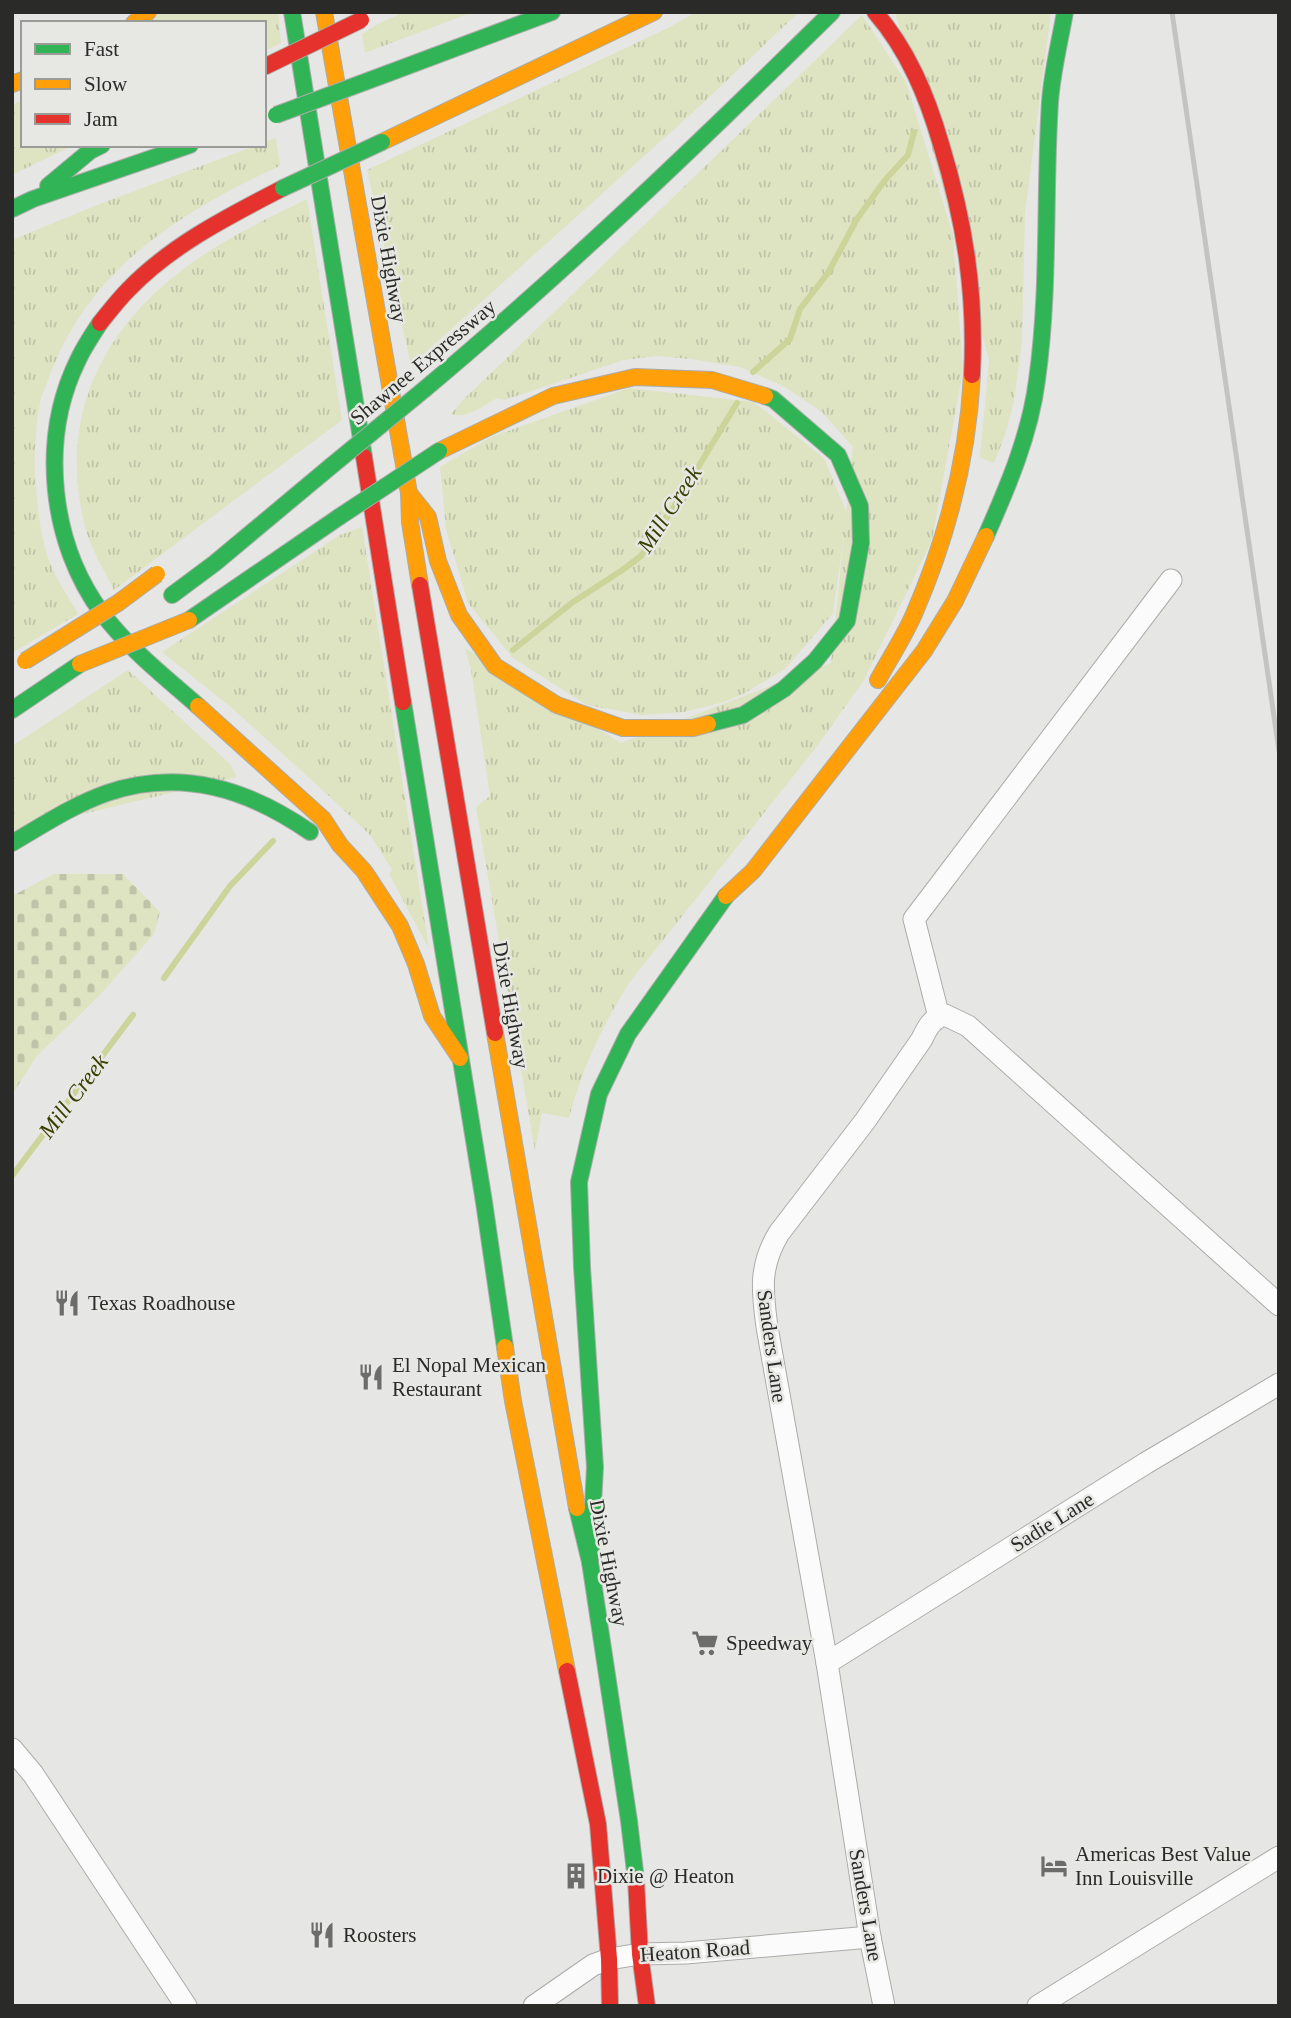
<svg xmlns="http://www.w3.org/2000/svg" width="1291" height="2018" font-family="Georgia,serif">
<defs>
<pattern id="grass-tufts" width="24" height="20" patternUnits="userSpaceOnUse" patternTransform="scale(1.75)"><rect width="24" height="20" fill="#dee3c2"/><path d="M3 7l-1-3M5 7V3M7 7l1-3M15 17l-1-3M17 17v-4M19 17l1-3" fill="none" stroke="#bfc3a7"/></pattern>
<pattern id="cemetery-stones" width="16" height="16" patternUnits="userSpaceOnUse" patternTransform="scale(1.75)"><rect width="16" height="16" fill="#dee3c2"/><path d="M2 7V4a2 2 0 0 1 4 0v3zM10 15v-3a2 2 0 0 1 4 0v3z" fill="#bfc3a7"/></pattern>
</defs>
<rect width="100%" height="100%" fill="#e6e7e4"/>
<g fill="url(#grass-tufts)">
<path d="M152 12H278L281 43 264 51V23H144Z"/>
<path d="M404 12H473L365 53 362 34 378 24Z"/>
<path d="M696 12H799L701 105 411 365 367 170 668 28Z"/>
<path d="M895 12H1051L1025 213 1022 341 1014 401 1006 432 994 463 980 458 989 360Z"/>
<path d="M862 15 906 82 953 235 963 370 932 540 864 680 818 745 629 983C602 1027 582 1068 569 1118L542 1113 535 1151 476 807 490 796 471 670 465 648 621 743 831 663 853 447 822 412 785 387 740 367 691 359 656 356 624 360 504 400 497 398C484 405 466 420 451 414L463 400Z"/>
<path d="M23 100V145H74L12 175V105Z"/>
<path d="M276 138 280 166C185 209 95 265 54 365 50 375 46 385 42 395 36 415 34 458 35 479 38 509 40 540 52 568 59 584 70 599 78 614L12 653V240L97 205 257 145H264V142Z"/>
<path d="M307 199 342 420 114 590C104 570 91 549 85 527 55 408 110 315 208 252 239 232 274 215 307 199Z"/>
<path d="M629 388 754 402 824 458 847 514 833 613 785 669 745 693 724 702 684 712 642 715 587 705 513 658 468 603 446 529 440 467 491 437Z"/>
<path d="M362 527 429 949 389 874 392 870 371 836 328 795 233 709 162 652 340 535Z"/>
<path d="M128 670 230 764 237 777 12 831V746Z"/>
</g>
<path fill="url(#cemetery-stones)" d="M54 874H123L160 912 154 934 98 997 36 1057 12 1095V896Z"/>
<g fill="none" stroke-linecap="round" stroke-linejoin="round">
<g stroke="#ccd49a" stroke-width="6">
<path d="M753 372 790 339 800 309 828 273 857 219 885 180 908 155 914 132"/>
<path d="M513 650 573 602 621 571 641 556 674 507 737 403"/>
<path d="M164 978 230 886 273 841"/>
<path d="M12 1176 133 1015"/>
</g>
<g stroke="#abacaa" stroke-width="23">
<g id="street">
<path d="M939 1017 914 919 1171 580"/>
<path d="M827 1663 1146 1463 1279 1384"/>
<path d="M12 1749 33 1774 186 2006"/>
<path d="M534 2006 593 1965 609 1959 640 1954 686 1953 870 1937"/>
<path d="M884 2006 870 1937 827 1663 767 1327C762 1290 759 1266 779 1233L865 1121 922 1039C927 1028 932 1018 945 1015L968 1026 1279 1305"/>
<path d="M1038 2006 1279 1857"/>
</g>
</g>
<g stroke="#abacaa" stroke-width="18">
<g id="fast">
<path d="M292 12 364 457"/>
<path d="M389 73 552 12"/>
<path d="M48 186 90 151 102 145"/>
<path d="M12 209 33 199 190 145"/>
<path d="M100 323C92 335 84 347 78 360 39 439 50 543 102 613 129 649 165 677 198 706"/>
<path d="M426 388C568 269 700 142 832 12"/>
<path d="M986 536C1008 486 1030 435 1037 380 1050 288 1044 194 1050 102 1052 72 1060 41 1065 12"/>
<path d="M172 595 215 563 330 467"/>
<path d="M189 620 339 517"/>
<path d="M403 702 484 1202 505 1347"/>
<path d="M12 710 80 664"/>
<path d="M708 724 743 715 784 689 815 661 847 621 861 543 860 506 838 455 773 399 765 396"/>
<path d="M12 843C43 825 73 805 107 793 181 768 248 789 310 832"/>
<path d="M577 1508 590 1562 629 1821 636 1880"/>
<path d="M590 1562 595 1467 582 1267 579 1182 599 1094 628 1034 726 896"/>
</g>
</g>
<g stroke="#abacaa" stroke-width="18">
<g id="slow">
<path d="M324 12 409 493 410 522 420 585"/>
<path d="M134 23 148 12"/>
<path d="M12 84 23 80"/>
<path d="M382 142 654 12"/>
<path d="M439 451 553 396 635 377 712 380 765 396"/>
<path d="M409 493 428 517 438 561 459 615 495 666 557 705 623 728H693L708 724"/>
<path d="M878 680C890 658 904 637 914 614 947 538 968 458 972 375"/>
<path d="M198 706 323 819 340 845 364 871 400 926 416 964 432 1016 460 1058"/>
<path d="M726 896 753 871 924 651 955 601 986 536"/>
<path d="M495 1033 577 1508"/>
<path d="M505 1347 513 1401 567 1671"/>
</g>
</g>
<g stroke="#abacaa" stroke-width="18">
<g id="jam">
<path d="M875 12C908 50 927 96 941 144 965 223 976 293 972 375"/>
<path d="M100 323C109 312 118 300 128 290 171 245 229 216 283 188"/>
<path d="M364 457 403 702"/>
<path d="M420 585 495 1033"/>
<path d="M567 1671 598 1824 609 1959 610 2006"/>
<path d="M636 1880 640 1954 647 2006"/>
</g>
</g>
<use href="#street" stroke="#fbfbfb" stroke-width="21"/>
<use href="#fast" stroke="#30b455" stroke-width="16"/>
<use href="#slow" stroke="#ff9f0a" stroke-width="16"/>
<use href="#jam" stroke="#e5322d" stroke-width="16"/>
<path stroke="#c3c3c2" stroke-width="5" d="M1172 12 1279 751"/>
<g stroke="#abacaa" stroke-width="18" stroke-linecap="butt">
<g id="fast-bridge">
<path d="M276 115 389 73"/>
<path d="M283 188 382 142"/>
<path d="M330 467 426 388"/>
<path d="M339 517 439 451"/>
</g>
</g>
<g stroke="#abacaa" stroke-width="18" stroke-linecap="butt">
<g id="slow-bridge">
<path d="M25 661 118 603 157 574"/>
<path d="M80 664 189 620"/>
</g>
</g>
<g stroke="#abacaa" stroke-width="18" stroke-linecap="butt">
<path id="jam-bridge" d="M264 67 361 20"/>
</g>
<use href="#fast-bridge" stroke="#30b455" stroke-width="16"/>
<use href="#slow-bridge" stroke="#ff9f0a" stroke-width="16"/>
<use href="#jam-bridge" stroke="#e5322d" stroke-width="16"/>
</g>
<defs>
<g id="restaurant-bare" transform="scale(2.1)"><path d="M-5-6h1v4h1v-4h1v4h1v-4h1v5L-1.5 .5V6h-2V.5L-5-1ZM5-6V6H3V1.5H1.5Q1.5-4 5-6Z" fill="#6c6c6a" stroke="#e7e8e3" stroke-width="2.5" paint-order="stroke"/></g>
<g id="supermarket-bare" transform="scale(2.1)"><path d="M-6-5.5h2.5l.6 2H6L4.5 2H-2.5L-4.4-4H-6ZM-1.5 3.2a1.3 1.3 0 1 0 .1 0ZM3 3.2a1.3 1.3 0 1 0 .1 0Z" fill="#6c6c6a" stroke="#e7e8e3" stroke-width="2.5" paint-order="stroke"/></g>
<g id="hotel-bare" transform="scale(2.1)"><path d="M-6-4.5h1.5V1H6V5H4.5V3h-9V5H-6ZM-4 0a1.8 1.8 0 1 1 3.6 0ZM.5 0V-2.5h3Q6-2.5 6 0Z" fill="#6c6c6a" stroke="#e7e8e3" stroke-width="2.5" paint-order="stroke"/></g>
<g id="building-bare" transform="scale(2.1)"><path d="M-4-6H4V6H1V3H-1V6H-4ZM-2.5-4.3h1.7v1.8h-1.7ZM.8-4.3h1.7v1.8H.8ZM-2.5-1h1.7V.8h-1.7ZM.8-1h1.7V.8H.8Z" fill="#6c6c6a" stroke="#e7e8e3" stroke-width="2.5" paint-order="stroke"/></g>
</defs>
<g fill-rule="evenodd">
<use href="#restaurant-bare" x="67" y="1303"/>
<use href="#restaurant-bare" x="371" y="1377"/>
<use href="#supermarket-bare" x="705" y="1643"/>
<use href="#hotel-bare" x="1054" y="1866"/>
<use href="#building-bare" x="576" y="1876"/>
<use href="#restaurant-bare" x="322" y="1935"/>
</g>
<g text-anchor="middle" stroke-width="5" stroke-linejoin="round" paint-order="stroke">
<g font-size="21" fill="#2a2a28" stroke="#e7e8e3">
<text transform="translate(389 259) rotate(80)" y="7">Dixie Highway</text>
<text transform="translate(423 362) rotate(-40)" y="7">Shawnee Expressway</text>
<text transform="translate(511 1005) rotate(80)" y="7">Dixie Highway</text>
<text transform="translate(772 1346) rotate(82)" y="7">Sanders Lane</text>
<text transform="translate(1052 1522) rotate(-32)" y="7">Sadie Lane</text>
<text transform="translate(609 1563) rotate(79)" y="7">Dixie Highway</text>
<text transform="translate(866 1905) rotate(80)" y="7">Sanders Lane</text>
<text transform="translate(695 1951) rotate(-4)" y="7">Heaton Road</text>
</g>
<g font-size="21" fill="#2a2a28" stroke="#e7e8e3" text-anchor="start">
<text x="88" y="1310">Texas Roadhouse</text>
<text x="392" y="1372">El Nopal Mexican<tspan x="392" dy="24">Restaurant</tspan></text>
<text x="726" y="1650">Speedway</text>
<text x="1075" y="1861">Americas Best Value<tspan x="1075" dy="24">Inn Louisville</tspan></text>
<text x="597" y="1883">Dixie @ Heaton</text>
<text x="343" y="1942">Roosters</text>
</g>
<g font-size="23" font-style="italic" fill="#393e00" stroke="#e7e8e3">
<text transform="translate(669 509) rotate(-57)" y="8">Mill Creek</text>
<text transform="translate(73 1096) rotate(-53)" y="8">Mill Creek</text>
</g>
</g>
<rect width="1291" height="2018" fill="none" stroke="#2a2a28" stroke-width="28"/>
<rect x="21" y="21" width="245" height="126" fill="#e7e8e3" stroke="#9b9c98" stroke-width="2"/>
<rect x="35" y="44" width="35" height="10" fill="#30b455" stroke="#9b9c98" stroke-width="2"/>
<text x="84" y="56" font-size="21" fill="#2a2a28">Fast</text>
<rect x="35" y="79" width="35" height="10" fill="#ff9f0a" stroke="#9b9c98" stroke-width="2"/>
<text x="84" y="91" font-size="21" fill="#2a2a28">Slow</text>
<rect x="35" y="114" width="35" height="10" fill="#e5322d" stroke="#9b9c98" stroke-width="2"/>
<text x="84" y="126" font-size="21" fill="#2a2a28">Jam</text>
</svg>
